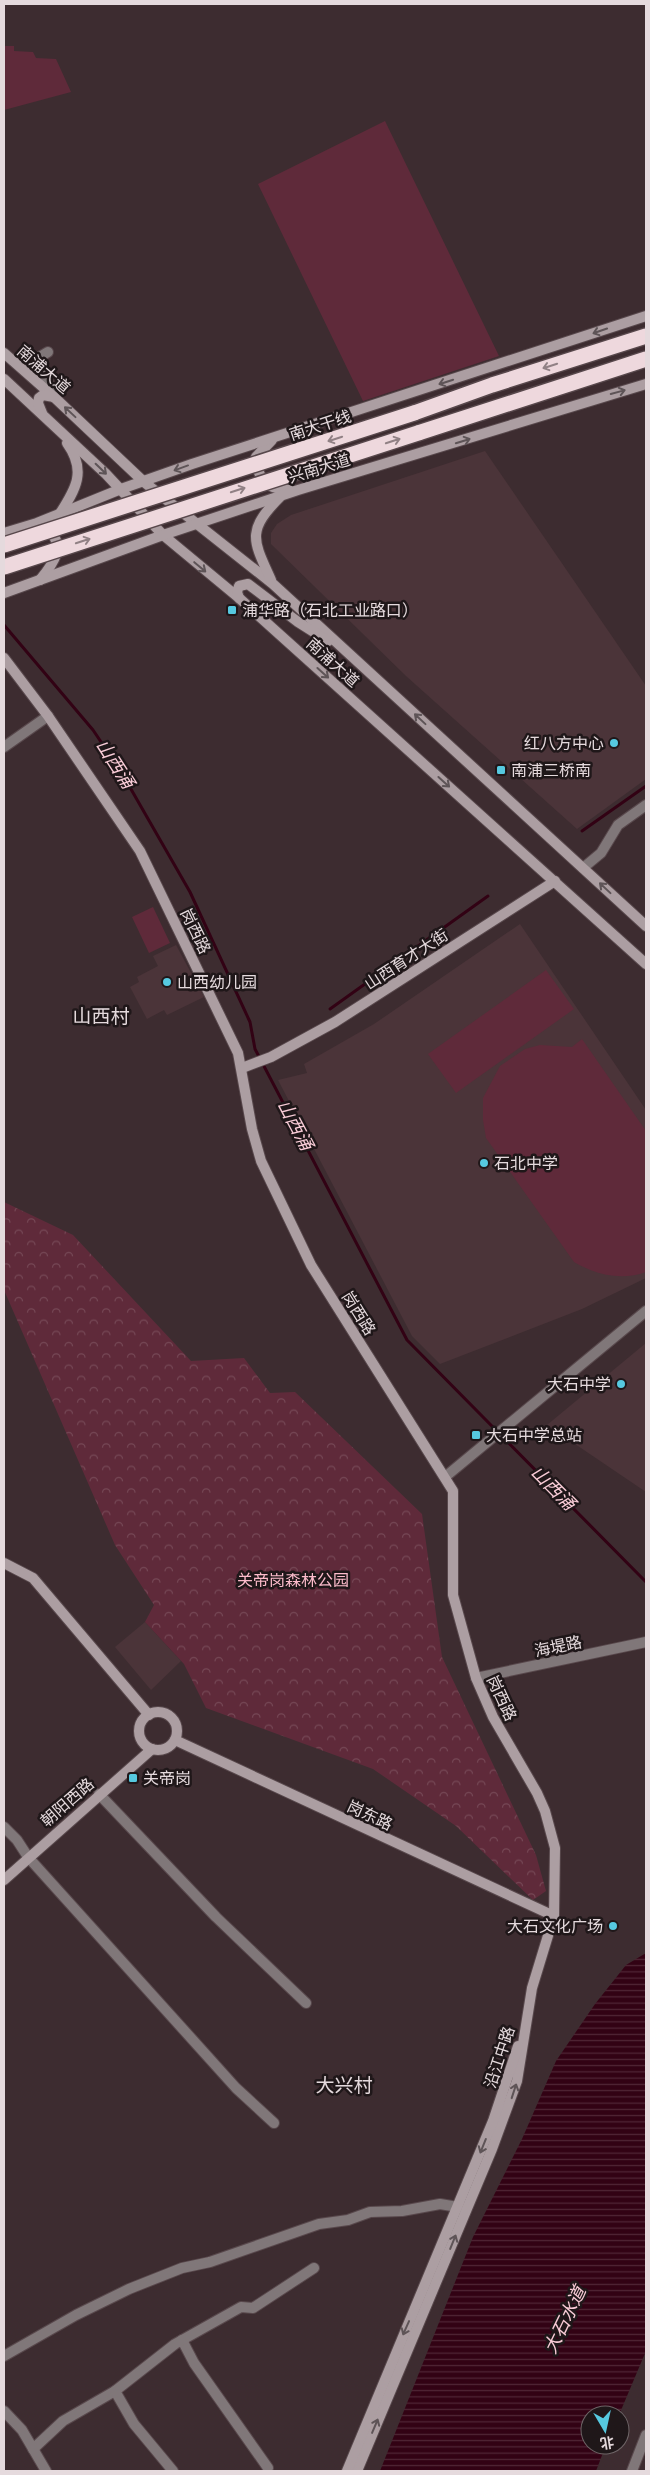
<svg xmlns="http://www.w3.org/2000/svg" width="650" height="2475" font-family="'Public Sans','Noto Sans SC',sans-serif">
<defs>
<pattern id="forest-crowns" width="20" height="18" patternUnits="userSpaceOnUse" patternTransform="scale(1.25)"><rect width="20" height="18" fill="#5f2a3a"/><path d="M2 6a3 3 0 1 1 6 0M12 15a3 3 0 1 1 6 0" fill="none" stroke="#764856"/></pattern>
<pattern id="water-rules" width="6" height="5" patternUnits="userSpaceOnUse" patternTransform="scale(1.25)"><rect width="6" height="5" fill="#320214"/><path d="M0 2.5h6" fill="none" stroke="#502636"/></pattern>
</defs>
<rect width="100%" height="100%" fill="#3d2c30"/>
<g fill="#4b3439">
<path d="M485 451 646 686V779L577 829 406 676 271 544V533L277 524 291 515Z"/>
<path d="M520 924 646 1110V1278L582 1309 440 1364 412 1336 278 1080 307 1073 304 1064 374 1024Z"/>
<path d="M176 945 204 997 167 1015 164 1010 147 1019 130 987 139 982 137 977 158 966 153 956Z"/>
<path d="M646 1343V1492L547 1425Z"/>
<path d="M145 1622 181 1661 151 1690 115 1647Z"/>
</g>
<g fill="#5f2a3a">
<path d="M4 46H14V51L33 52 36 58 56 59 71 92 4 110Z"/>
<path d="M385 121 499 356 363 401 258 184Z"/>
<path d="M153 907 170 943 149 953 132 917Z"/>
<path d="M546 970 574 1009 456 1093 428 1054Z"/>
<path d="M582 1039 646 1131V1272C622 1281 596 1275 574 1262L486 1138 483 1120V1098L500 1066 525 1049 540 1045 572 1047Z"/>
</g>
<path fill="url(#forest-crowns)" d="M4 1202 73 1235 191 1361 244 1358 270 1393 295 1392 422 1514 442 1657 536 1855 546 1891 533 1900 456 1826 373 1769 206 1708 184 1664 145 1622 154 1605 115 1545 4 1290Z"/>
<path fill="url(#water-rules)" d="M646 1953V2351L619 2415H590V2445H606L596 2471H380L473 2237 522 2139 556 2061 595 2004 626 1965Z"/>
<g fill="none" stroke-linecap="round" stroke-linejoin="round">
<g stroke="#320214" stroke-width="3">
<path d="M4 625 93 730 120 770 190 892 250 1022 255 1049 407 1340 646 1582"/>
<path d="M582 831 646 786"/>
<path d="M330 1009 488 896"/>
</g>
<g stroke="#58484c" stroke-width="12">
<g id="street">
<path d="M48 352 38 358 54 397"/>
<path d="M4 747 48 716"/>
<path d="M583 868 601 853 618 825 646 805"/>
<path d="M445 1477 646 1311"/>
<path d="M476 1678 646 1642"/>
<path d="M99 1794 216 1917 306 2003"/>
<path d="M4 1827 17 1840 28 1857 236 2088 274 2123"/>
<path d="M182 2340 194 2363 268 2468"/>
<path d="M4 2356 76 2315 129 2289 182 2268 210 2262 319 2224 348 2220 370 2212 402 2211 440 2204 464 2208"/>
<path d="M4 2411 22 2430 46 2471"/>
<path d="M33 2449 63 2421 115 2391"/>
<path d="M173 2471 134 2424 115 2391 175 2344 241 2307 253 2308 314 2268"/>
<path d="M632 2471 646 2435"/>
</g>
</g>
<g stroke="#58484c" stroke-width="12">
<g id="secondary">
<path d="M4 353 54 397 144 482 273 584 646 926"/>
<path d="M4 379 106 474 163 535 239 598 646 964"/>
<path d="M42 413 38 403 39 398 43 395 54 397"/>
<path d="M272 440 256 457C258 481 266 489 290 490"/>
<path d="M59 515C76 489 87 471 67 443"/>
<path d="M4 533 37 523 121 489 192 464 646 316"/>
<path d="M40 580C53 564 68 545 46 528"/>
<path d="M271 580C253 540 246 531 280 497"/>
<path d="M4 593 163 535 298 490 646 384"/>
<path d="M239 598 237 592 239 586 248 584 298 622 328 641"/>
<path d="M4 658 48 716 140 851 238 1053 252 1129 261 1161 311 1265 453 1491V1595L476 1678 493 1717 537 1793 545 1811 555 1848 554 1916 532 1988 517 2081 492 2149 357 2471"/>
<path d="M242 1068 271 1057 335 1022 555 881"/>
<path d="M4 1563 33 1578 149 1715"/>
<circle cx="158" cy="1731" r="19"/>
<path d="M175 1740 554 1916"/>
<path d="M4 1880 152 1749"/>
<path d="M347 2471 493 2121 518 2046"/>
</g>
</g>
<g stroke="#58484c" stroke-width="18">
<g id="highway">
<path d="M414 413 492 385 646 336"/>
<path d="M418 433 646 359"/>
</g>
</g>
<use href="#street" stroke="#807779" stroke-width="10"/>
<use href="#secondary" stroke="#ac9ea2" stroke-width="10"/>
<use href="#highway" stroke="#eed8dd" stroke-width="15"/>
<g stroke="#58484c" stroke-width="18" stroke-linecap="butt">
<g id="highway-bridge">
<path d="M4 545 414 413"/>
<path d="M4 567 418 433"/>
</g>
</g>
<use href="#highway-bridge" stroke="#eed8dd" stroke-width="15"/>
</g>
<defs><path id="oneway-shaft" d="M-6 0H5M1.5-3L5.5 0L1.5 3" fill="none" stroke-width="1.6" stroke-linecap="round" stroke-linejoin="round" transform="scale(1.25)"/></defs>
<g stroke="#5e5457">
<use href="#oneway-shaft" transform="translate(600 331) rotate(161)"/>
<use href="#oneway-shaft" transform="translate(446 382) rotate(162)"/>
<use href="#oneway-shaft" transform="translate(618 392) rotate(-15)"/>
<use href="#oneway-shaft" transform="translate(70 412) rotate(-137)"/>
<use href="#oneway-shaft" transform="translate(463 441) rotate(-17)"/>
<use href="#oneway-shaft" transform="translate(181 468) rotate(160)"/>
<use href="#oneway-shaft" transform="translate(101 469) rotate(44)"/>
<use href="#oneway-shaft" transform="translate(200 567) rotate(40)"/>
<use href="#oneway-shaft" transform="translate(323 673) rotate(42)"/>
<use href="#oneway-shaft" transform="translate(420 719) rotate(-137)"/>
<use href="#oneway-shaft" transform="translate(444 782) rotate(42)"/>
<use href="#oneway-shaft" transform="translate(605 888) rotate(-137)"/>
<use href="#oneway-shaft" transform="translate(514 2091) rotate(-72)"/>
<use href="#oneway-shaft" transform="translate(483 2146) rotate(112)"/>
<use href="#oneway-shaft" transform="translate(453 2242) rotate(-68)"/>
<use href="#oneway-shaft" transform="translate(406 2328) rotate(114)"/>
<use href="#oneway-shaft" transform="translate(375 2426) rotate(-67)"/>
</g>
<g stroke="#918185">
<use href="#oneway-shaft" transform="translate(550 366) rotate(162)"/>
<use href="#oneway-shaft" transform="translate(335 439) rotate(162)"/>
<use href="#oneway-shaft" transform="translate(393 441) rotate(-18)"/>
<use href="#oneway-shaft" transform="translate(238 490) rotate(-18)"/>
<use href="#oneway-shaft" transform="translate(83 541) rotate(-18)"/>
</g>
<g fill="#56c9e0" stroke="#1f1719" stroke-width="2">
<rect x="227" y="605" width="10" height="10" rx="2.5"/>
<circle cx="614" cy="743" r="5"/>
<rect x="496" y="765" width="10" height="10" rx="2.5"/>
<circle cx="167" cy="982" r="5"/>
<circle cx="484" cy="1163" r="5"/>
<circle cx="621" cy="1384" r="5"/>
<rect x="471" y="1430" width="10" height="10" rx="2.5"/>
<rect x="128" y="1773" width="10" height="10" rx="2.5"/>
<circle cx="613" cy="1926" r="5"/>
</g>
<g text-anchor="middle" stroke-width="5" stroke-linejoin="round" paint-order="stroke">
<g font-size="16" fill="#e5dadd" stroke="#1f1719">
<text transform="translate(44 369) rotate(41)" y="6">南浦大道</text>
<text transform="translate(320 425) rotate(-18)" y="6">南大干线</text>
<text transform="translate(319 468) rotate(-17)" y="6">兴南大道</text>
<text transform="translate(333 662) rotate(42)" y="6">南浦大道</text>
<text transform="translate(196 931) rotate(64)" y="6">岗西路</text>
<text transform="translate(406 959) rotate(-33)" y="6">山西育才大街</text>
<text transform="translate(359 1313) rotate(58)" y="6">岗西路</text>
<text transform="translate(558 1646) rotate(-12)" y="6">海堤路</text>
<text transform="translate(502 1698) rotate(65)" y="6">岗西路</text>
<text transform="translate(67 1802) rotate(-41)" y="6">朝阳西路</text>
<text transform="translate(370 1815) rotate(25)" y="6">岗东路</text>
<text transform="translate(499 2057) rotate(-72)" y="6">沿江中路</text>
</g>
<g font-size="16" fill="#e5dadd" stroke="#1f1719" text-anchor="start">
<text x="242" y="616">浦华路（石北工业路口）</text>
<text x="604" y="749" text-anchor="end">红八方中心</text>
<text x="511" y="776">南浦三桥南</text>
<text x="177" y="988">山西幼儿园</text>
<text x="494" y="1169">石北中学</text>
<text x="611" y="1390" text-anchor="end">大石中学</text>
<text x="486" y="1441">大石中学总站</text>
<text x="143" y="1784">关帝岗</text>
<text x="603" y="1932" text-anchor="end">大石文化广场</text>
</g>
<g font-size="16" fill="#fcbbcb" stroke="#1f1719">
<text x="293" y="1586">关帝岗森林公园</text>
</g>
<g font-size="18" font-style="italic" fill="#f9ccd7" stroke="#1f1719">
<text transform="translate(115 764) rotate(57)" y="6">山西涌</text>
<text transform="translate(295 1125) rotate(62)" y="6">山西涌</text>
<text transform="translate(553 1488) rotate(45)" y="6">山西涌</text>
<text transform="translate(565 2320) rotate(-64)" y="6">大石水道</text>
</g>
<g font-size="19" fill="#e5dadd" stroke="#1f1719">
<text x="101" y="1023">山西村</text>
<text x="344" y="2092">大兴村</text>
</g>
</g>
<rect width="650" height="2475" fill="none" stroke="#e5dadd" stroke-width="10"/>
<g transform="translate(605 2430) rotate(171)"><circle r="24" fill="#1f1719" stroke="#6e6567"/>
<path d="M0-4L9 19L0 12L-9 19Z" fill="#56c9e0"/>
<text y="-8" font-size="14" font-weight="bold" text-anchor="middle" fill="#e5dadd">北</text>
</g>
</svg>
